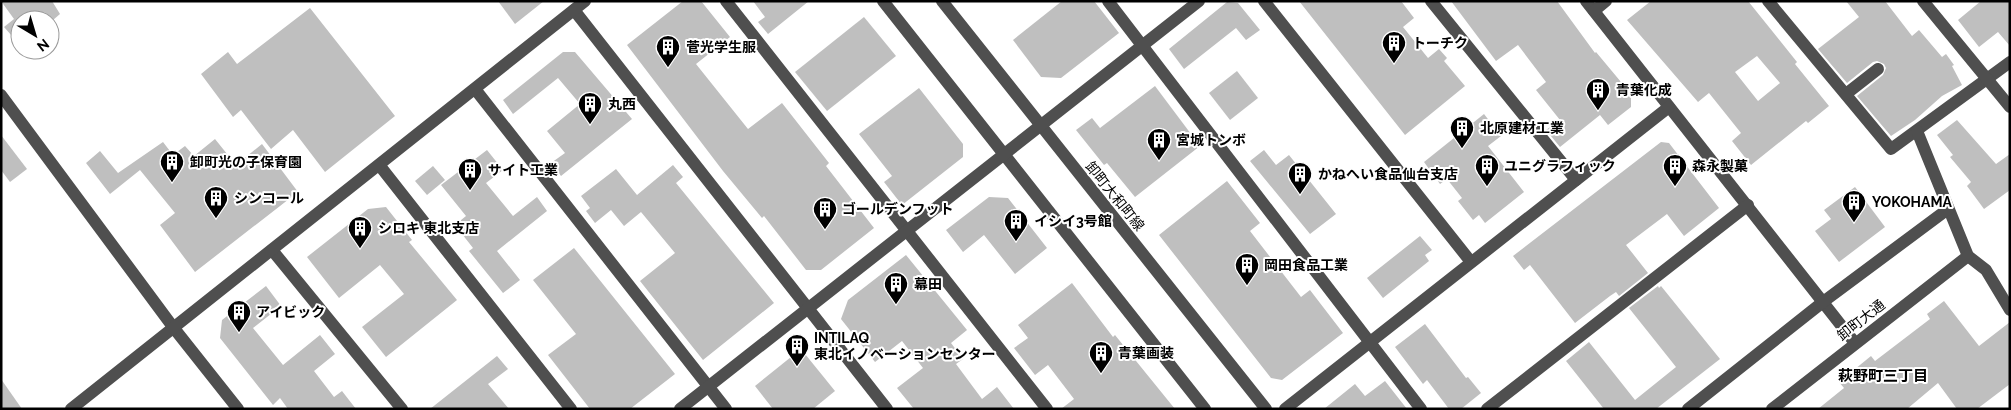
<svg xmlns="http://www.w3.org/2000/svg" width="2011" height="410" font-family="Raleway,'Noto Sans JP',sans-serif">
<rect width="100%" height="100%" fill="#fff"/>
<g fill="#bfbfbf" fill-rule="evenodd">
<path d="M1 1H52L60 14 53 20H20V45L4 27 14 19Z"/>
<path d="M498 1H544L515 24Z"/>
<path d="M683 1H701L730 37 696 64 748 129 782 103 829 163 826 166 874 228 821 270H806L764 216 762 218 723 171 627 45Z"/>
<path d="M753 1H809L768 34 758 22 765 17Z"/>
<path d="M1062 1H1094L1119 33 1061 78 1041 77 1013 40Z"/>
<path d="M1299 1H1401L1414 18 1403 27 1428 58 1439 49 1447 58 1444 61 1465 86 1405 135Z"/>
<path d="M1451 1H1557L1595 53 1596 52 1631 94V107L1608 125 1600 115 1560 147 1546 130 1560 120 1536 90 1546 82 1518 45 1496 61Z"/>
<path d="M1651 1H1748L1797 62 1795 64 1829 106 1808 123 1806 121 1751 165 1732 141 1741 133 1709 93 1698 102 1627 20ZM1757 56 1780 83 1758 101 1735 72Z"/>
<path d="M1846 1H1885L1912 36 1919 30 1942 57 1946 54 1954 65 1952 66 1962 85 1942 96 1915 120 1891 136 1857 96 1883 75 1886 68 1884 64 1877 61 1873 62 1847 83 1818 49 1859 17Z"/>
<path d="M1981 1H2010V46L1998 32 1979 47 1958 20Z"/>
<path d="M1227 2 1238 3 1260 30 1246 40 1236 28 1184 69 1169 49Z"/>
<path d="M310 8 395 116 325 172 293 130 271 149 241 110 233 117 201 74 228 52 237 64Z"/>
<path d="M864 17 896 56 827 111 795 72Z"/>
<path d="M563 52H575L632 119 561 176 551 163 565 153 547 131 580 104 558 78 513 114 503 100Z"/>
<path d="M1237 71 1258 98 1230 120 1209 93Z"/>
<path d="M1155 86 1200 146 1135 197 1107 163 1104 165 1076 130 1092 118 1100 128Z"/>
<path d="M919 88 963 144V157L902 205 884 182 892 176 859 134Z"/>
<path d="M1484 114 1501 136 1488 146 1524 192 1485 223 1479 215 1473 220 1458 201 1462 198 1447 179 1440 184 1424 162Z"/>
<path d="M1957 120 1996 164 2010 154V190L1984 209 1967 186 1971 182 1950 157 1953 155 1937 135Z"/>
<path d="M1 135 27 169 10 182 1 170Z"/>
<path d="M215 139 236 165 262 144 298 192 195 272 160 225 175 213 140 170 110 194 86 163 100 151 118 173 163 142 173 155 185 146 194 156Z"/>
<path d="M1661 142 1669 143 1719 208 1684 236 1667 214 1626 245 1648 273 1619 296 1616 292 1610 296 1575 323 1530 265 1524 270 1513 256Z"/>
<path d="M487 150 503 170 486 183 513 216 537 197 547 211 497 251 520 280 503 293 469 251 473 248 455 225 466 216 441 185Z"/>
<path d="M1264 150 1276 165 1289 155 1336 214 1310 234 1250 161Z"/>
<path d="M673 165 683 177 676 183 774 303 703 360 640 281 675 253 641 212 624 226 611 210 595 223 586 211 590 208 581 196 616 169 637 195Z"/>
<path d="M433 166 445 180 427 195 415 181Z"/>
<path d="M1227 181 1260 223 1250 231 1301 297 1310 290 1343 333 1282 380 1271 378 1159 235Z"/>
<path d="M1855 187 1885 227 1839 262 1815 231 1831 219 1824 210Z"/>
<path d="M989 197 1008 198 1047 248 1015 274 984 235 963 252 946 230Z"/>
<path d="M386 207 412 240 409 242 457 300 386 357 362 327 404 294 380 265 339 298 307 257 368 209Z"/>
<path d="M1420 236 1432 250 1425 255 1429 261 1383 298 1367 278Z"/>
<path d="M574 248 675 374 630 409H590L548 355 576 334 533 280Z"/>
<path d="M906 255 967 330 951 343 963 359 956 364 982 399 997 387 1014 409H914L897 388 923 368 902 341 875 362 841 319 848 300Z"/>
<path d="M1072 283 1113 337 1115 335 1175 409H1061L1074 399 1048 365 1035 375 1014 348 1028 338 1018 325Z"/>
<path d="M266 286 281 306 253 328 283 365 320 335 335 354 314 371 334 397 342 391 356 409H288L280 398 273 405 220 338 222 320Z"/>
<path d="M1658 286 1659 288 1661 286 1720 359 1656 409H1604L1566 361 1589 342 1635 400 1676 367 1629 308Z"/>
<path d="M1944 301 1979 346 2010 322V384L1977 409H1957L1938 383 1907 409H1818L1844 388 1839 382 1871 356 1875 361 1930 319 1927 314Z"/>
<path d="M1425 324 1466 378 1468 377 1481 393 1461 409H1449L1427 380 1423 384 1395 347Z"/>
<path d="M801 349 835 391 813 409H773L755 386Z"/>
<path d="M497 356 508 369 488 384 509 409H430Z"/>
<path d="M1 379 22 409H1Z"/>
<path d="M1385 381 1407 409H1324L1355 384 1365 396Z"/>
</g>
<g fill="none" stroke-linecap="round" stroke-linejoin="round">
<g stroke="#4f4f4f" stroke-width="12">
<path d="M726 1 1047 409"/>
<path d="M883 1 1205 409"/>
<path d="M942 1 1266 409"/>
<path d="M1108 1 1421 409"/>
<path d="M1264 1 1471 262"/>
<path d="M1431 1 1576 180"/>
<path d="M1586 1 1855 343"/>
<path d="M1768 1 1891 149 2010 62"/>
<path d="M1923 1 2010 107"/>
<path d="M574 10 887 409"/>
<path d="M1594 11 1606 1"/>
<path d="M475 89 726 409"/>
<path d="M1846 94 1878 69"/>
<path d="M1 95 173 327 238 409"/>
<path d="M1917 131 1968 256 1986 270 2010 310"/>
<path d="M380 166 571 409"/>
<path d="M272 250 402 409"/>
<path d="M71 409 585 1"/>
<path d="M680 409 1199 1"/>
<path d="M1285 409 1669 107"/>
<path d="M1487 409 1748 205"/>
<path d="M1688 409 1823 302 1948 209"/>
<path d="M1772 409 1968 256"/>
</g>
</g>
<defs>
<g id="building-pin" transform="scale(1.25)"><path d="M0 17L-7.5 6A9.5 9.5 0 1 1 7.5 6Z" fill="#000" stroke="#fff"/><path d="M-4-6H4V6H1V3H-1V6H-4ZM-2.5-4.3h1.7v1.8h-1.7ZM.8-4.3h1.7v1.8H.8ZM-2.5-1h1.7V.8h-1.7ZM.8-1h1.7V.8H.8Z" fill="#fff"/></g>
</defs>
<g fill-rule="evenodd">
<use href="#building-pin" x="1394" y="43"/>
<use href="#building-pin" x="668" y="47"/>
<use href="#building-pin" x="1598" y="90"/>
<use href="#building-pin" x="590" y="104"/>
<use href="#building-pin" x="1462" y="128"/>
<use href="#building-pin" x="1159" y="140"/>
<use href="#building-pin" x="172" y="162"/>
<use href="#building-pin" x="1487" y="166"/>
<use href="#building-pin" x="1675" y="166"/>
<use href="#building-pin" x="470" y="170"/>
<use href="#building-pin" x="1300" y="174"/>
<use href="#building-pin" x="216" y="198"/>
<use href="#building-pin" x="1854" y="202"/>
<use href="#building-pin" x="825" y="209"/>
<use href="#building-pin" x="1016" y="221"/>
<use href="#building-pin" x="360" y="228"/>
<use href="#building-pin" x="1247" y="265"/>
<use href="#building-pin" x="896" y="284"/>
<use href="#building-pin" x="239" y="312"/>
<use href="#building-pin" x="797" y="346"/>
<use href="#building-pin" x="1101" y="353"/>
</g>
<g text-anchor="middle" stroke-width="4" stroke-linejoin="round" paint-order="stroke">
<g font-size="14" font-weight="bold" fill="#000" stroke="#fff" text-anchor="start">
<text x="1412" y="48">トーチク</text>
<text x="686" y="52">菅光学生服</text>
<text x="1616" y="95">青葉化成</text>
<text x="608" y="109">丸西</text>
<text x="1480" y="133">北原建材工業</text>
<text x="1176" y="145">宮城トンボ</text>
<text x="190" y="167">卸町光の子保育園</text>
<text x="1504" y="171">ユニグラフィック</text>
<text x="1692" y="171">森永製菓</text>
<text x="488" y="175">サイト工業</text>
<text x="1318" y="179">かねへい食品仙台支店</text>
<text x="234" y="203">シンコール</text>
<text x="1872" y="207">YOKOHAMA</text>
<text x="842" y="214">ゴールデンフット</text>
<text x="1034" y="226">イシイ3号館</text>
<text x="378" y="233">シロキ 東北支店</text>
<text x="1264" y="270">岡田食品工業</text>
<text x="914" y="289">幕田</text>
<text x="256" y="317">アイビック</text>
<text x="814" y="343">INTILAQ<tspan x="814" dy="16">東北イノベーションセンター</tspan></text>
<text x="1118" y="358">青葉画装</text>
</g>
<g font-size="14" fill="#000" stroke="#fff">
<text transform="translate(1115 196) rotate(51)" y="5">卸町大和町線</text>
<text transform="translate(1861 320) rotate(-38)" y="5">卸町大通</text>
</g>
<g font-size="15" font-weight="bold" fill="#000" stroke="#fff">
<text x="1883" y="381">萩野町三丁目</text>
</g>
</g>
<rect width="2011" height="410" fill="none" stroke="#000000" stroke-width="5"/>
<g transform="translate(35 35) rotate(142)"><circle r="24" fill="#ffffff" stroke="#999999"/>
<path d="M0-4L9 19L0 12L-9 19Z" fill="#000000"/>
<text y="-8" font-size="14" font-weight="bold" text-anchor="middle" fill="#000000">N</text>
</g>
</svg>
